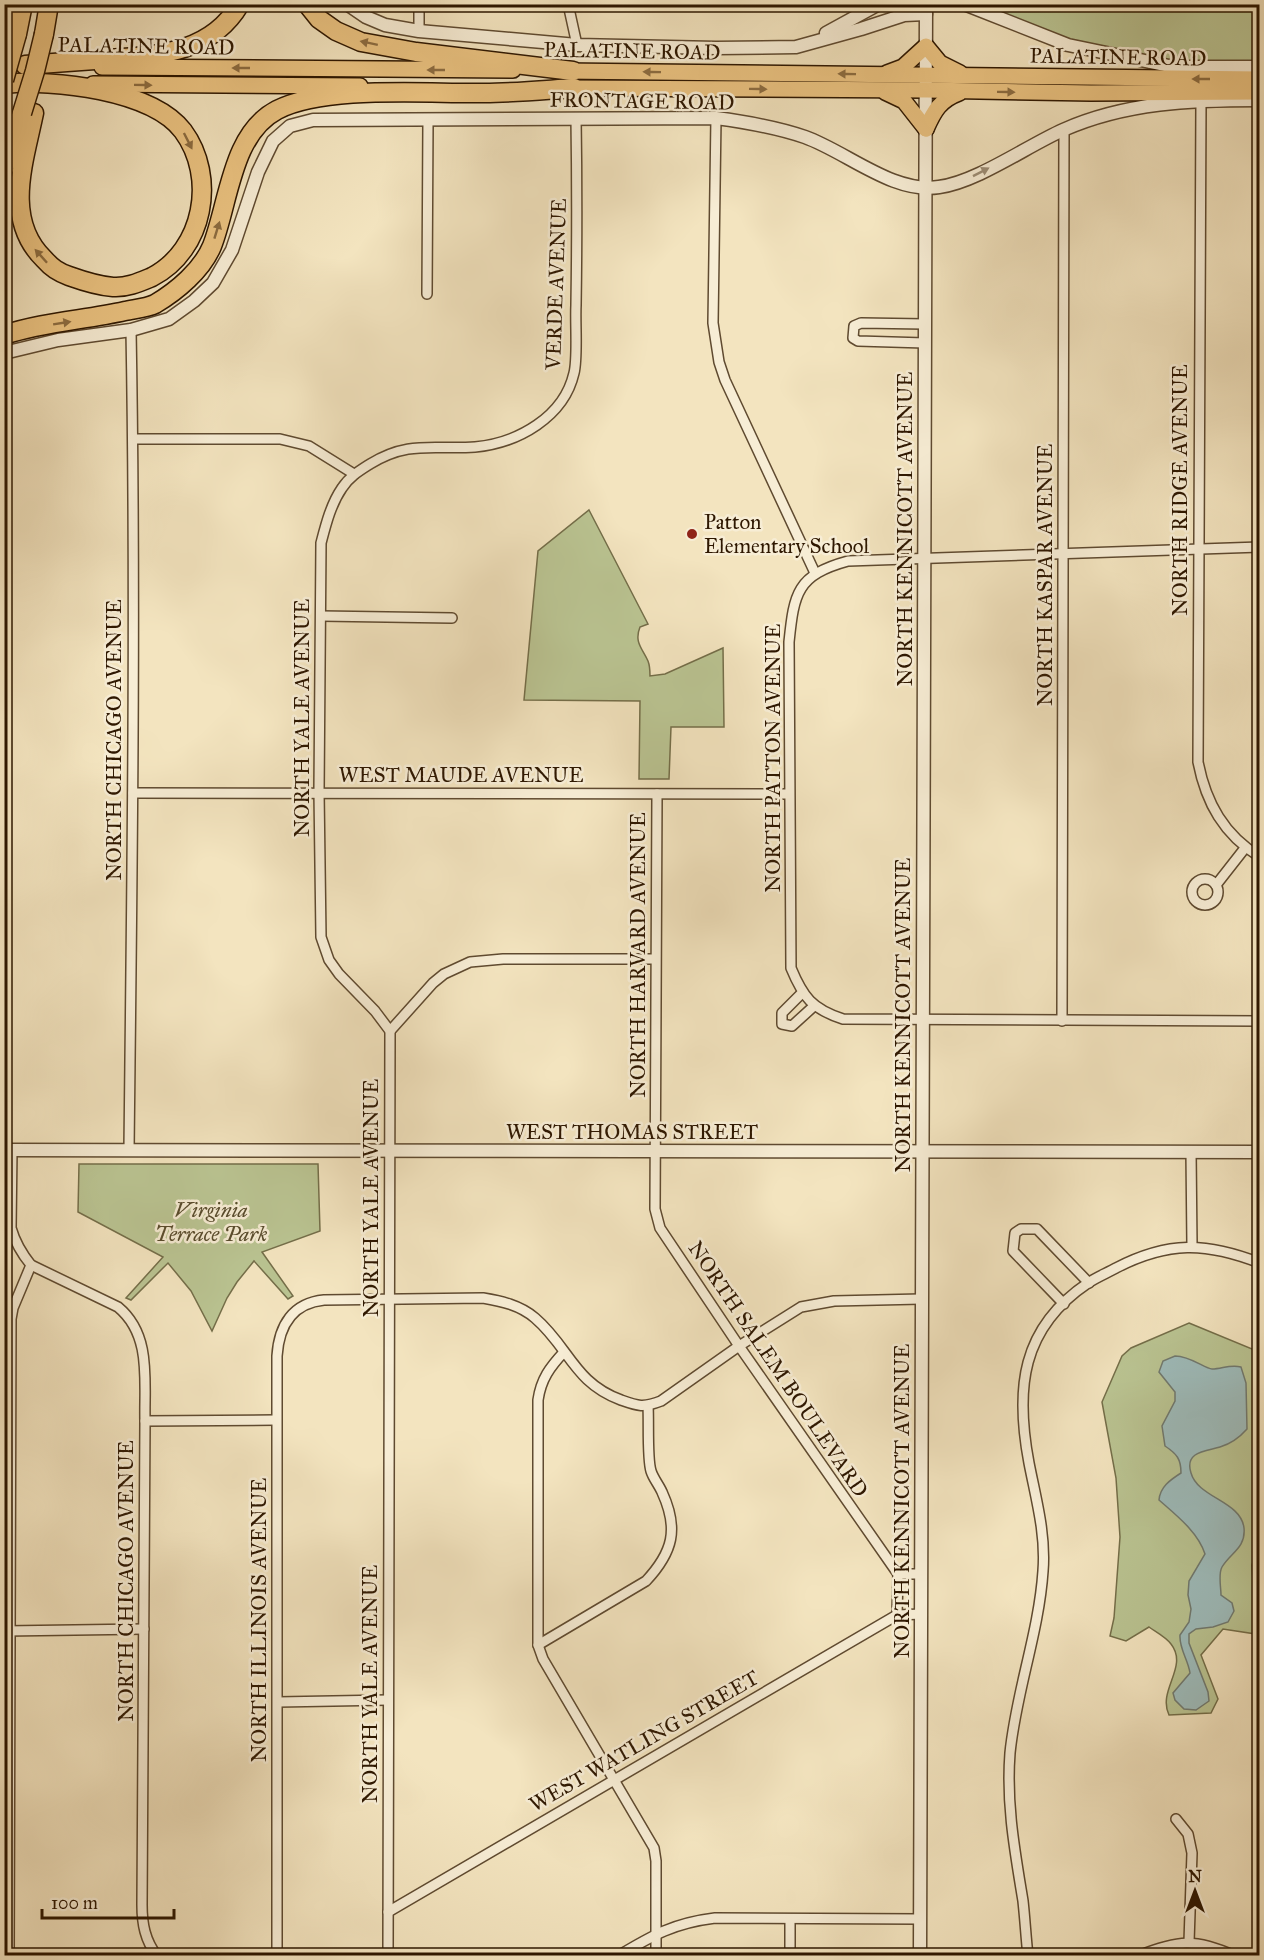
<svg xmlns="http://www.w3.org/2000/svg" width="1264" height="1960" font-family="'IM FELL Great Primer',serif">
<rect width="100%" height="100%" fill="#f3e4bf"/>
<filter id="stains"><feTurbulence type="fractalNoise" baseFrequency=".00333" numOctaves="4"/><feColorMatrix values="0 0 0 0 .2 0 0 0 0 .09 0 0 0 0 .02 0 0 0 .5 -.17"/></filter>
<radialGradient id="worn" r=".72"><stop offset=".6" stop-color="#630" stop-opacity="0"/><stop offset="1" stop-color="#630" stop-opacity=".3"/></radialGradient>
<g fill="#bac492" stroke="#746e49" stroke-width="1.5">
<path d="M979 5H1257V61L1176 63 1072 42Z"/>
<path d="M589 510 648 624 640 627C634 642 642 648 648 661 650 666 650 671 650 676L665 674 723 648 724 727H671L669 779H639L640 701 524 700 538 551Z"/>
<path d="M79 1164H318L320 1231 262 1252 293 1296 288 1299 254 1261 237 1282 227 1298 212 1331 191 1291 168 1263 131 1300 126 1298 163 1257 78 1212Z"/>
<path d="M1189 1323 1257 1351 1259 1358 1260 1482 1254 1513 1260 1539 1252 1565 1256 1634 1223 1629 1201 1655 1218 1699 1211 1713 1169 1715C1157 1690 1189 1667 1171 1644 1166 1637 1156 1632 1149 1627L1126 1641 1110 1636 1114 1618 1120 1537 1116 1478 1102 1402 1122 1356 1131 1348Z"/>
</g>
<path fill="#9ebcbb" stroke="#717a70" stroke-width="1.5" d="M1175 1356C1191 1356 1205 1369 1212 1369 1222 1369 1230 1364 1241 1367L1246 1383 1247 1429C1240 1437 1230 1444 1220 1447 1207 1451 1184 1451 1191 1473 1198 1498 1241 1501 1244 1528 1246 1548 1230 1553 1222 1567 1218 1574 1221 1587 1221 1595L1232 1603 1234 1611 1228 1622 1213 1627 1196 1629 1189 1634V1643L1208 1692 1209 1701 1196 1710 1184 1709 1175 1700 1173 1693 1190 1673C1188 1659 1179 1649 1180 1635L1189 1622 1191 1609 1188 1595 1189 1581 1205 1554C1198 1532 1176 1515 1159 1500 1160 1487 1170 1480 1181 1473 1181 1459 1177 1454 1165 1446L1162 1426 1175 1401V1392L1159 1372 1163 1361Z"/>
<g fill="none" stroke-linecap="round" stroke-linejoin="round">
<g stroke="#5f4a30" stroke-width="12">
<g id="minor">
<path d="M419 4V31"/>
<path d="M568 4 577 45"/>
<path d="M1201 100 1198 762C1206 803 1224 835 1260 857"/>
<path d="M716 118 713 323 719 362 725 380 815 573"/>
<path d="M427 294 428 121"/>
<path d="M925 343 858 341 853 338 854 326 861 323 925 324"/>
<path d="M133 439H280L309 446 354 474"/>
<path d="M1260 547 848 561C797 575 794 593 789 642L791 968C803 997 812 1009 843 1019L1260 1021"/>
<path d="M321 616 452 618"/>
<path d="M133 793 789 794"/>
<path d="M657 794 655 1209 660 1228 739 1346 898 1574H922"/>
<circle cx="1205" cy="892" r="13"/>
<path d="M1216 885 1245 848"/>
<path d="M802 993 782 1013V1024L792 1026 814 1006"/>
<path d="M1062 1021 1064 129"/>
<path d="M390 1031 433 983 444 974 470 962 503 959H655"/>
<path d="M12 1150 11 1228C15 1242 22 1254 31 1265L118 1307C152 1335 144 1381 145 1421L142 1905C142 1924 145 1940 157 1956"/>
<path d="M129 1150C132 877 136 604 131 330"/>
<path d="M1191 1152 1192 1246"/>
<path d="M1064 1304 1013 1251 1015 1233 1021 1229H1037L1089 1283"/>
<path d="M564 1352C550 1367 541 1379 538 1400V1645L543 1659 654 1848 656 1861V1956"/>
<path d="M145 1421 276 1420"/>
<path d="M897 1615 898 1574"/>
<path d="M5 1631 144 1629"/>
<path d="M538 1645 646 1581C673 1552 679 1529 662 1492 659 1485 653 1478 651 1471 647 1459 649 1421 648 1406"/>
<path d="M278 1702 388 1700"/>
<path d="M1176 1819 1188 1834 1192 1853 1189 1942"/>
<path d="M388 1912 897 1615 922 1614"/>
<path d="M9 1956 11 1319 13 1308 31 1265"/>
<path d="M277 1956V1356C279 1325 293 1303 324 1300L483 1298C501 1301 520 1305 535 1318 569 1347 574 1383 621 1400 638 1406 643 1408 661 1401L739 1346 801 1307 834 1301 921 1299"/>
<path d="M388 1956 390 1031 375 1011 339 974 329 960 321 937 319 792 321 543C326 524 331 504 342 488 349 477 359 471 370 464 409 440 433 450 475 447 518 443 564 417 574 373 578 357 575 323 576 305 577 242 577 180 576 118"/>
<path d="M618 1956C653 1935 674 1923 715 1918L920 1919"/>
<path d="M790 1956V1919"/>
<path d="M1028 1956C1026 1938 1025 1919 1023 1901 1015 1852 1006 1804 1010 1753 1016 1692 1039 1632 1043 1571 1046 1534 1036 1499 1029 1463 1015 1389 1021 1328 1088 1283 1097 1277 1107 1273 1116 1268 1168 1241 1206 1242 1260 1263"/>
<path d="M1138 1956C1178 1940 1195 1938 1235 1956"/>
</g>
</g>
<g stroke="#5f4a30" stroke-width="15">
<g id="tertiary">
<path d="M347 4 366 17 385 25 419 31 577 45 716 48 796 47 861 29 904 15 926 14"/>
<path d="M964 4 1068 45 1174 67H1260"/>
<path d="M826 33 879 4"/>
<path d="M4 353 58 340 131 330 169 319 194 301 213 283 232 250 258 172 273 141 290 126 313 120 716 118C746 122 776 127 805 137 847 152 893 194 939 187 977 182 1027 146 1063 130 1126 102 1192 100 1260 100"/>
<path d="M4 1150 1260 1152"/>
<path d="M920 1956 926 4"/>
</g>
</g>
<g stroke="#2e1700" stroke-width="18">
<g id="trunk">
<path d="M102 67 513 70"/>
<path d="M564 71 1260 79"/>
<path d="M887 73 903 67 926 46 940 63 960 73"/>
<path d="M93 84 360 86"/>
<path d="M564 88 927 90 1091 93 1260 92"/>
<path d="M885 92 904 101 926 129"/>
<path d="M926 129C934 111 940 100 959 93"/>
</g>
</g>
<g stroke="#2e1700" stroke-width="21">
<g id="motorway">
<path d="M307 4 319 19 336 31 361 42 416 52 573 71"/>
<path d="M17 34 23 4"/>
<path d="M44 34 49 4"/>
<path d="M4 46 8 4"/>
<path d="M25 65C53 63 81 61 109 59 160 55 211 53 240 4"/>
<path d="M4 84C53 79 152 90 183 131 217 177 204 250 152 277 140 282 127 288 113 287 99 286 83 281 69 276 58 272 52 268 44 259 3 219 24 162 34 113"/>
<path d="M4 169 22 113"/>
<path d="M4 335C43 322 85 320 125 311 134 309 147 308 155 304 177 291 202 270 212 246 229 203 231 134 277 110 325 85 428 94 484 93 514 93 544 90 574 88"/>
</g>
</g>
<use href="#minor" stroke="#f7edd5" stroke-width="9"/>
<use href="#tertiary" stroke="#f7edd5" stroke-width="12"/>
<use href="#trunk" stroke="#eac280" stroke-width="15"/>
<use href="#motorway" stroke="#eac280" stroke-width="18"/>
<g stroke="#2e1700" stroke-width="21" stroke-linecap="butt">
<g id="motorway-bridge">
<path d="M4 80 17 34"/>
<path d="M22 113 35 71 44 34"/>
</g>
</g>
<use href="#motorway-bridge" stroke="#eac280" stroke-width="18"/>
</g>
<defs><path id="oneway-solid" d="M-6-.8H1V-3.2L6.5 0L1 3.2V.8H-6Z" transform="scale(1.5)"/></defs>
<g fill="#8c6c40">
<use href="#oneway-solid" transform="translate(369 43) rotate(-168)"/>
<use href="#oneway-solid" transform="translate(241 68) rotate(-180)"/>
<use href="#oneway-solid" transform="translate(436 70) rotate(-180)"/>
<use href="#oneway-solid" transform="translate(652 72) rotate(-179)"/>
<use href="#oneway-solid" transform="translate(847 74) rotate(-179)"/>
<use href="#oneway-solid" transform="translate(1201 79) rotate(180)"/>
<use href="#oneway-solid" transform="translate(143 85) rotate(1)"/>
<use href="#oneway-solid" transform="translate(758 89) rotate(1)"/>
<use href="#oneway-solid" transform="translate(1006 92) rotate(1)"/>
<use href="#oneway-solid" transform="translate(188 141) rotate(63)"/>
<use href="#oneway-solid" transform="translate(217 230) rotate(-73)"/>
<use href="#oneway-solid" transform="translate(41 256) rotate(-132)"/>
<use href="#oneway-solid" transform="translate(62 323) rotate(-9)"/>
</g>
<use fill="#9d8d75" href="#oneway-solid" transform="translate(981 172) rotate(-27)"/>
<circle fill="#8f2418" stroke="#f7edd5" stroke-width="2" cx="692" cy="534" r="6"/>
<g text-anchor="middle" stroke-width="5" stroke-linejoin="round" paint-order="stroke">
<g font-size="21" fill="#2e1700" stroke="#f7edd5">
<text transform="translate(146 46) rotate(1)" y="7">PALATINE ROAD</text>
<text transform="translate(632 51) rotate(1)" y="7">PALATINE ROAD</text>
<text transform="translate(1118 57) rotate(1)" y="7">PALATINE ROAD</text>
<text transform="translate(642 101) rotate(1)" y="7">FRONTAGE ROAD</text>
<text transform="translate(556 284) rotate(-88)" y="7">VERDE AVENUE</text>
<text transform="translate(1180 490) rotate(-90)" y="7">NORTH RIDGE AVENUE</text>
<text transform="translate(905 529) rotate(-90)" y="7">NORTH KENNICOTT AVENUE</text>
<text transform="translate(1045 575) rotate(-90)" y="7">NORTH KASPAR AVENUE</text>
<text transform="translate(302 718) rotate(-90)" y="7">NORTH YALE AVENUE</text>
<text transform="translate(114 740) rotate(-90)" y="7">NORTH CHICAGO AVENUE</text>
<text transform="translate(773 758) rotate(-90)" y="7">NORTH PATTON AVENUE</text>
<text x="461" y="782">WEST MAUDE AVENUE</text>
<text transform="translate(638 955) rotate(-90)" y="7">NORTH HARVARD AVENUE</text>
<text transform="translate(903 1015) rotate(-90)" y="7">NORTH KENNICOTT AVENUE</text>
<text x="632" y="1139">WEST THOMAS STREET</text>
<text transform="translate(371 1198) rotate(-90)" y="7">NORTH YALE AVENUE</text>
<text transform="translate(778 1369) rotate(56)" y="7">NORTH SALEM BOULEVARD</text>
<text transform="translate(902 1501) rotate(-90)" y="7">NORTH KENNICOTT AVENUE</text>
<text transform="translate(126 1581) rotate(-90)" y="7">NORTH CHICAGO AVENUE</text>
<text transform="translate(259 1620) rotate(-90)" y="7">NORTH ILLINOIS AVENUE</text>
<text transform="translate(370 1684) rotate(-90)" y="7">NORTH YALE AVENUE</text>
<text transform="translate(644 1741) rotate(-30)" y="7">WEST WATLING STREET</text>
</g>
<g font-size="21" fill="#2e1700" stroke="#f7edd5" text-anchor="start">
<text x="704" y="529">Patton<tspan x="704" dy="24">Elementary School</tspan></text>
</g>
<g font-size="21" font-style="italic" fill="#584b2c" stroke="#f7edd5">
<text x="211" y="1217">Virginia<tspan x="211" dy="24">Terrace Park</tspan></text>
</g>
</g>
<rect width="1264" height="1960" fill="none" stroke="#f3e4bf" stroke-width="24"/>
<rect x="6" y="6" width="1252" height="1948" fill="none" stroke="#2e1700" stroke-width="3"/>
<rect x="12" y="12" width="1240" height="1936" fill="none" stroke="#2e1700" stroke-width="1.5"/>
<g transform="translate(1195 1891)" stroke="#f7edd5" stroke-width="4.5" paint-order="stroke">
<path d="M0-4.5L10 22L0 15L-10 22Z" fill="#2e1700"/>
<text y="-9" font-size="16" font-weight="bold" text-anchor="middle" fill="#2e1700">N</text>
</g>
<path d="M42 1909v9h132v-9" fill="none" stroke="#2e1700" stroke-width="3"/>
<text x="51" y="1909" font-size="18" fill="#2e1700" stroke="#f7edd5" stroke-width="4.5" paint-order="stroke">100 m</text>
<rect width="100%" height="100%" filter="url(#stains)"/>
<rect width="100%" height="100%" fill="url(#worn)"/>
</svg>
